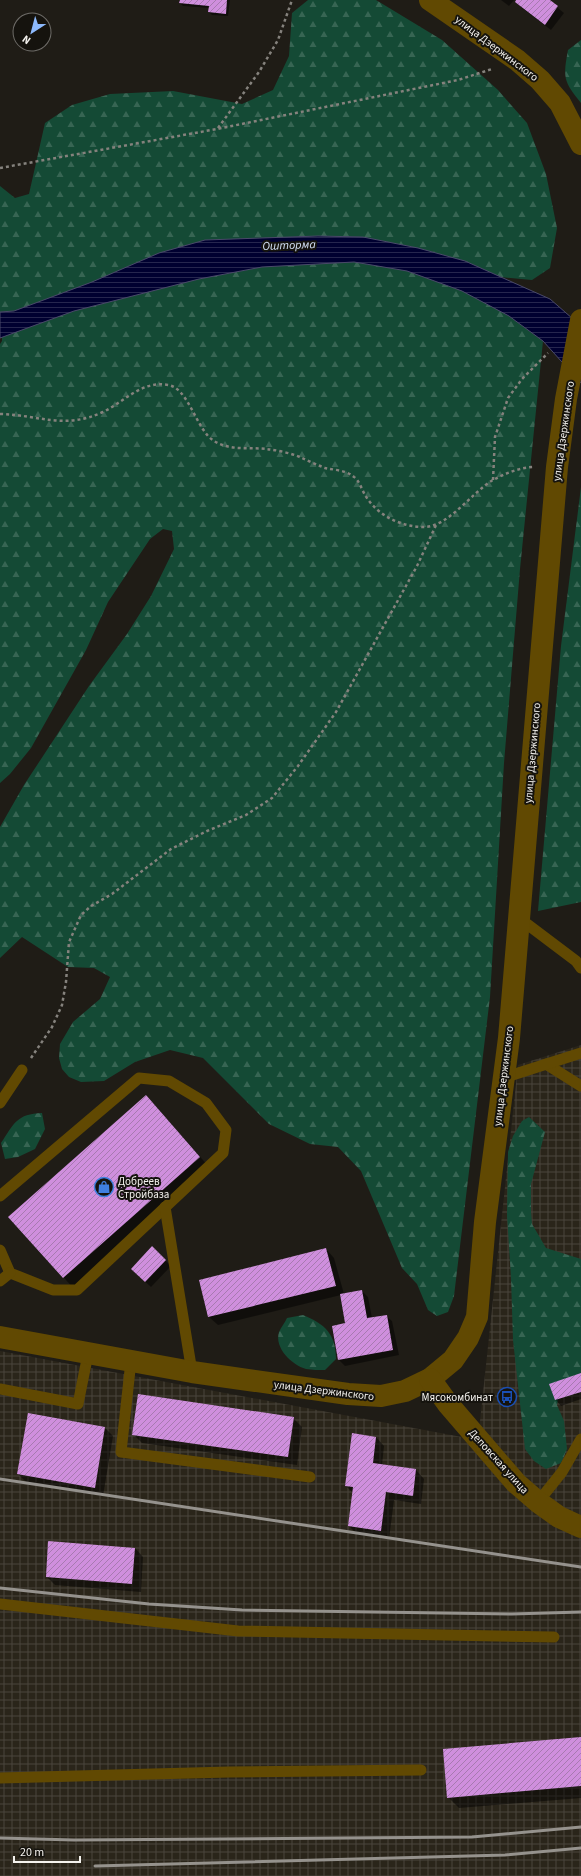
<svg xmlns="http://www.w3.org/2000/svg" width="581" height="1876" font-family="'Source Sans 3',sans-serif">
<defs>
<pattern id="industrial-grid" width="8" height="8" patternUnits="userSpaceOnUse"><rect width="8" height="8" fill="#2a251a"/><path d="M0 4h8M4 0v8" fill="none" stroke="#4a453c"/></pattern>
<pattern id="forest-firs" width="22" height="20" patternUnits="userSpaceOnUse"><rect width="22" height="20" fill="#144a35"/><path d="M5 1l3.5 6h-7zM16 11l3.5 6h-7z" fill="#376553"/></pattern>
<pattern id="water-rules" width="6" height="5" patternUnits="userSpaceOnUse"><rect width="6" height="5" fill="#000030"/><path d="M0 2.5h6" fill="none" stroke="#26264e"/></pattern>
<pattern id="building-hatch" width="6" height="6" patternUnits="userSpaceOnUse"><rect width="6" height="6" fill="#cf8fdd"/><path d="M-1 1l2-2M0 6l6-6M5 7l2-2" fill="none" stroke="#a77ab0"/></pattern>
</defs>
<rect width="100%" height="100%" fill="#1f1c16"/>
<path fill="url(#industrial-grid)" d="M581 1045V1876H0V1351L478 1440 518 1065Z"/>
<g fill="url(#forest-firs)">
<path d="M308 0H376L442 40 498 90 527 123 546 174 557 228 550 268 532 280 500 277 488 284 509 316 543 341 520 569 504 763 490 997 454 1296 448 1312 437 1316 428 1310 417 1284 402 1268 361 1171 338 1147 310 1144 269 1124 203 1058 170 1050 135 1062 104 1081 81 1082 69 1077 62 1069 59 1058 60 1044 73 1022 100 999 110 977 94 968 68 967 22 937 0 958V827L24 785 89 686 127 634 151 596 174 549 172 531 163 529 150 539 108 602 86 650 31 748 10 774 0 783V344L2 341V318L0 316V186L15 198 29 194 45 123 72 105 110 94 173 91 242 104 273 90 289 56 292 13Z"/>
<path d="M581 40V103C563 81 563 77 568 50Z"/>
<path d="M581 487V902L538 911 561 646Z"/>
<path d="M42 1113 45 1129 35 1149 18 1157 5 1159 1 1143C14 1123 17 1114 42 1113Z"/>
<path d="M529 1117 545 1132 531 1184V1212L532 1224 546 1248 581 1259V1376L561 1386 557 1405 564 1421 567 1449 561 1463 546 1469 534 1461 525 1449 513 1340 511 1278 507 1215 508 1152 513 1136 522 1121Z"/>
<path d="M303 1315C325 1324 336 1334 336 1359L325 1370C319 1370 312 1370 306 1369 292 1365 274 1348 279 1332 281 1327 285 1323 287 1318Z"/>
</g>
<path fill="url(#water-rules)" stroke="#494969" d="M318 236 363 237 418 248 465 261 550 299 573 319 581 328V383L543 341 509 316 462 291 407 271 354 262 262 267 199 279 74 311 0 338V312L14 311 92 282 159 253 205 240Z"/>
<g fill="#0007">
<path d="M181 0H230L228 16 212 15 209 12 210 8 183 6 180 3Z"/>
<path d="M501 0H514L509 6Z"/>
<path d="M518 0H548L564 13 551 30 522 8 516 2Z"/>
<path d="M156 1107 210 1168 74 1289 10 1217Z"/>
<path d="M326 1249 334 1258 344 1294 362 1291 368 1297 372 1318 386 1316 392 1321 399 1355 345 1366 339 1360 333 1327 346 1324 341 1295 218 1325 209 1317Z"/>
<path d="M165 1260 171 1266 151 1287 138 1275Z"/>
<path d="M581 1374V1399L561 1406 556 1400 550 1384Z"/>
<path d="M293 1418 302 1427 297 1465 142 1443 133 1434Z"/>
<path d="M105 1428 113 1436 103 1496 27 1483 18 1474Z"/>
<path d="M376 1437 384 1446 382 1465 416 1470 424 1479 421 1504 394 1500 389 1539 358 1535 349 1526 353 1493 346 1486Z"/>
<path d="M135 1548 143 1557 141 1592 55 1585 47 1577Z"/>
<path d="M581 1738V1798L459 1808 448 1797Z"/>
</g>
<g fill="url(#building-hatch)">
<path d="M180 0H227L226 14 208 12 209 6 179 3Z"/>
<path d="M516 0H550L558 6 545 25 515 2Z"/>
<path d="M146 1095 200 1157 63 1278 8 1217Z"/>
<path d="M152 1246 166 1260 145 1282 131 1269Z"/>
<path d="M326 1248 336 1286 208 1317 199 1280Z"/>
<path d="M362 1290 367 1318 387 1315 393 1350 338 1360 332 1326 345 1323 340 1294Z"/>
<path d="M581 1373V1392L555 1400 549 1384Z"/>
<path d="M138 1394 294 1417 288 1457 132 1435Z"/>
<path d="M28 1413 105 1427 95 1488 17 1474Z"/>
<path d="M352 1433 376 1437 373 1463 416 1469 413 1496 386 1492 381 1531 348 1526 353 1487 345 1486Z"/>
<path d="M48 1541 135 1548 132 1584 46 1577Z"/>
<path d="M581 1737V1786L447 1798 443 1749Z"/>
</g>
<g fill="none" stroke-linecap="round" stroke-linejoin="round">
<g stroke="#85827d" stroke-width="2.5" stroke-dasharray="3 3" stroke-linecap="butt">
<path d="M218 128 259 72 278 40 292 0"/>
<path d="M0 168 217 129 458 80 492 69"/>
<path d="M0 414C40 415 64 430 103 412 124 402 142 380 168 385 189 388 196 430 214 441 230 451 248 447 266 449 277 450 291 453 302 458 309 461 317 465 325 468 334 470 346 470 354 477 359 480 362 490 365 495 377 515 399 526 422 527 447 529 473 491 493 480 506 473 521 467 535 467"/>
<path d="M493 480 495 437 508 398 522 379 548 353"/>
<path d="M31 1058 52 1027 62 1005 66 982 69 942 81 915 91 906 112 894 171 849 207 831 246 815 272 798 298 766 336 712 417 566 437 523"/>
</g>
<g stroke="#614902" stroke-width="11">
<path d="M519 918 576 961 581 968"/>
<path d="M546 1064 581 1086"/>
<path d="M503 1078 581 1053"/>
<path d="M0 1103 22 1070"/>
<path d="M0 1196 139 1078 169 1081 206 1103 226 1130 223 1153 77 1290H53L10 1273 0 1250"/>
<path d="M165 1207 192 1372"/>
<path d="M0 1281 10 1273"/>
<path d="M131 1361 121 1452 310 1477"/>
<path d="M0 1389 78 1404 88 1354"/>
<path d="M538 1502 562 1472 581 1439"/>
<path d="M0 1604 238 1631 554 1637"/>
<path d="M0 1778 229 1772 421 1770"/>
</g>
<g stroke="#614902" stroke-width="22">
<path d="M430 0 517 60 540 80 560 103 581 144"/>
<path d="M0 1337 192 1372 348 1394 381 1396 405 1391 430 1379 453 1360 468 1338 477 1317 485 1222 509 1038 557 467 566 399 581 320"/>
<path d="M430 1379 448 1404 516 1483 538 1502 559 1517 581 1527"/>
</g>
<g stroke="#95928d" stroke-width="3">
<path d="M0 1479 581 1567"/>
<path d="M0 1588 149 1604 242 1610 512 1614 581 1612"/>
<path d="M0 1838 74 1840 472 1837 581 1827"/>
<path d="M95 1866 505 1855 581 1848"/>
</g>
</g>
<defs>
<g id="shop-ring" transform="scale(1)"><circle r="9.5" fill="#15130e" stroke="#3f7fe0" stroke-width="1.5"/><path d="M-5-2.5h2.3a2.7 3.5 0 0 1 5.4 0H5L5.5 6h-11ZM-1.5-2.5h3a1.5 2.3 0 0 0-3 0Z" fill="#3f7fe0"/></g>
<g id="bus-ring" transform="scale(1)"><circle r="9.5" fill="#15130e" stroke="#1a4fb4" stroke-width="1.5"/><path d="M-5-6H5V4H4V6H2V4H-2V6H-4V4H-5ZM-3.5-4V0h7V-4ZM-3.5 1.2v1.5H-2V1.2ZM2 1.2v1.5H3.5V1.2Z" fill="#1a4fb4"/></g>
</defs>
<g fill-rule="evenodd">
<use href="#shop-ring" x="104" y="1187"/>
<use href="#bus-ring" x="507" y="1397"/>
</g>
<g text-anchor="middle" stroke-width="4" stroke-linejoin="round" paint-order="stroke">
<g font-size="11" fill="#f4f2ee" stroke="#15130e">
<text transform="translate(497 48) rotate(37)" y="4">улица Дзержинского</text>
<text transform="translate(563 431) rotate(-82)" y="4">улица Дзержинского</text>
<text transform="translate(532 753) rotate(-85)" y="4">улица Дзержинского</text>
<text transform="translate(503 1076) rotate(-83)" y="4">улица Дзержинского</text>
<text transform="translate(324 1390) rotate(7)" y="4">улица Дзержинского</text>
<text transform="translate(499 1461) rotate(48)" y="4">Деповская улица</text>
</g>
<g font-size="11" fill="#f4f2ee" stroke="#15130e" text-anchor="start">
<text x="118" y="1185">Добреев<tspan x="118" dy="13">Стройбаза</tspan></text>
<text x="493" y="1401" text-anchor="end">Мясокомбинат</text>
</g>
<g font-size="12" font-style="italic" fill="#d4e0f5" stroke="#15130e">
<text transform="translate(289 245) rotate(-2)" y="4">Ошторма</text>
</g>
</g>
<g transform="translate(32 32) rotate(216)"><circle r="19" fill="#15130e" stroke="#6e6c68"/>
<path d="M0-3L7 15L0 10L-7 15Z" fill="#8cb9fc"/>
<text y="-6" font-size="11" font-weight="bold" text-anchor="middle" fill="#f4f2ee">N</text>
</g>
<path d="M14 1856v6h66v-6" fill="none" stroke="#f4f2ee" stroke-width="2"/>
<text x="20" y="1856" font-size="12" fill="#f4f2ee" stroke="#15130e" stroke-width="3" paint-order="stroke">20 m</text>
</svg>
